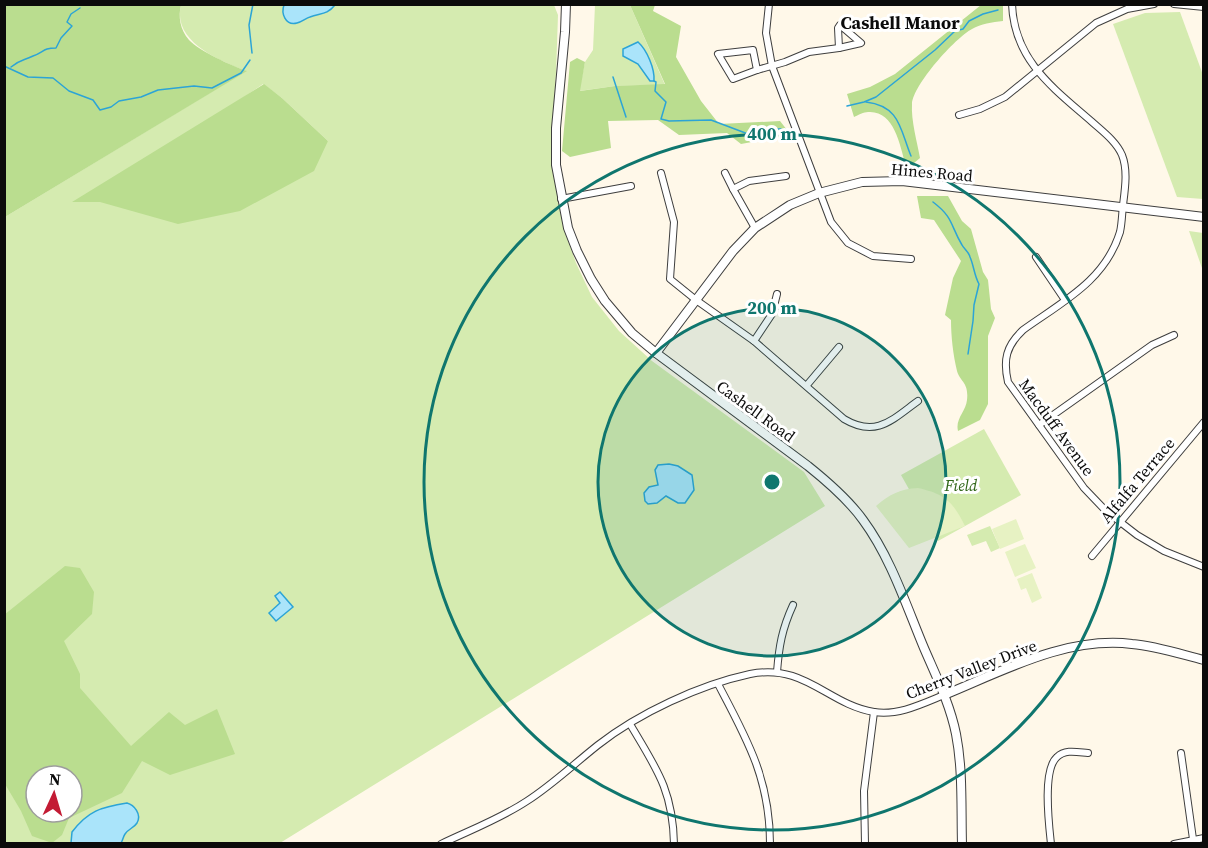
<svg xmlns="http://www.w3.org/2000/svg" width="1208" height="848" font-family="'Source Serif 4',serif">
<rect width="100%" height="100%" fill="#fff8e9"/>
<g fill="#d5ebb0" fill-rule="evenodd">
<path d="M181 5H554L558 15 556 73 551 143 557 193 563 226 576 263 592 297 619 331 652 361 804 472 825 506 280 843 5 844V217L246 71C218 60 172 41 181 5ZM263 84 282 98 328 141 100 202H92ZM36 776H72V812H36Z"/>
<path d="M595 5H630L665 85 615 86 579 91 585 62 593 50Z"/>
<path d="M1180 12 1203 75V199L1177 197 1113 24 1145 13Z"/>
<path d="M1189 231 1203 233V271Z"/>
<path d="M984 429 1021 495 938 541 901 475Z"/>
<path d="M990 526 1000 548 991 552 986 541 972 546 967 535Z"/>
</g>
<g fill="#badd8f" fill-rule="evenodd">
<path d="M5 5H181C178 16 180 30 189 40 199 51 232 66 247 71L5 217Z"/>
<path d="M630 5H655L653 11 681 26 676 57 701 101 719 124 780 121 791 135 741 144 727 133 679 135 658 120 608 121 611 148 570 157 562 151 570 62 577 58 585 62 580 91 615 86 665 84Z"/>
<path d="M981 5H1003V21C992 22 981 24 972 29 955 38 913 85 912 104 911 121 917 141 920 158L914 163H905C900 145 894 110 868 112 864 112 858 115 854 117L847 94 870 87 895 74Z"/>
<path d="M264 84 282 98 328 141 314 171 240 211 178 224 100 202H72Z"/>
<path d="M917 196H948L962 221 971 229 983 272 988 280 991 309 995 318 988 336V404L980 420 958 431C955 419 966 411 967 400 969 382 960 382 957 371 953 355 951 336 951 320L945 315 953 278 961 261 934 220 921 218Z"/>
<path d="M65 566 80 568 94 592 92 614 64 641 80 674V688L131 746 169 712 185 725 217 709 235 754 170 775 142 761 122 793 69 818 62 835 52 843 32 836 21 811 5 784 4 615ZM36 776H72V812H36Z"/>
</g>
<g fill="#e7f2c3">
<path d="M918 488C945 494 953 502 965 526L909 548 876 506C890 494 900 489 918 488Z"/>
<path d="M1016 519 1024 539 1000 549 992 529Z"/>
<path d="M1025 544 1036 568 1015 577 1005 552Z"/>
<path d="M1032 573 1042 598 1032 603 1026 588 1021 590 1017 579Z"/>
</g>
<g fill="#aae4fa" stroke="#2ca4d6" stroke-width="1.5">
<path d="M284 5V4L335 5C327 15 321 13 310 17 306 18 302 22 297 23 285 26 281 13 284 5Z"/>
<path d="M638 42C647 50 655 69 654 81H650L638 64 623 56V49Z"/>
<path d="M669 464 678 466 692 475 694 490 685 503H678L666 496 657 503 648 504 645 501 644 493 649 487 658 485 655 470 658 465Z"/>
<path d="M280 592 293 607 276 621 269 613 280 603 275 596Z"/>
<path d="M127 803C134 805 142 814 137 823 134 828 128 829 125 834 123 837 123 840 121 843H71L72 832C88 811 101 807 127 803Z"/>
</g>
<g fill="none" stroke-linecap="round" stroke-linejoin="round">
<g stroke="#2ca4d6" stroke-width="1.5">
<path d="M252 53 249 25 253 4"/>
<path d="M4 66 28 77 53 78 69 91 93 100 100 110 111 107 119 101 141 97 158 90 194 86 212 88 241 73 250 60"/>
<path d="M11 67C21 59 23 61 33 56 44 52 43 48 56 48L61 38 72 26 67 22 71 14 80 8"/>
<path d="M613 77 626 117"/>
<path d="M654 81 656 82 655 91 666 102 661 119 669 121 711 120 756 137 773 129H781"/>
<path d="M866 102C900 106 900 129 911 156"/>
<path d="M847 106 864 102 876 97 935 50 955 31 963 29 969 21 983 14 998 10"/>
<path d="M933 202C954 218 950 225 962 245 964 249 969 252 970 257 974 266 974 275 979 284L974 305 973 321 968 354"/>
</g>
<g stroke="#3e3e3e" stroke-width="8">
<g id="minor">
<path d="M769 4 766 33 772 66 831 222 848 243 873 256 911 259"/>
<path d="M1012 4C1014 60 1053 88 1091 121 1102 131 1116 141 1122 155 1128 170 1125 189 1123 205 1122 214 1122 223 1120 232 1105 281 1062 302 1023 330 1006 346 1003 360 1008 382L1084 488 1106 511 1137 535 1164 551 1204 567"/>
<path d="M1174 4 1204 7"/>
<path d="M840 25 861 43 839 48 838 28Z"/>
<path d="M753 50 757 70 733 79 718 54Z"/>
<path d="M757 70 785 62 809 52 839 48"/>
<path d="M959 115 980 109 1005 97 1096 23 1127 9 1154 4"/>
<path d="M661 173 674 222 670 279 696 300 754 341 844 419C876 438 892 420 918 401"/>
<path d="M725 173 733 189"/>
<path d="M561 199 631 186"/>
<path d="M755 228 733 189 749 181 786 176"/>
<path d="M1036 257 1065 300"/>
<path d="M754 341 772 314 777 294"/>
<path d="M807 385 839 347"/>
<path d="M1039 425 1152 345 1174 335"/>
<path d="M1092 556 1204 422"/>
<path d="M777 672C779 646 782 629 793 605"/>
<path d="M718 684C747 739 770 779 770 844"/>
<path d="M630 724C656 768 673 790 674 844"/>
<path d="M1181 753 1193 839"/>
<path d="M441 844C470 830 500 819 527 801 552 785 574 764 598 745 639 713 699 685 750 674 805 663 827 704 874 712 898 716 922 704 944 695"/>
<path d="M865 844 864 791 874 712"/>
<path d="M1051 844C1049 825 1042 770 1057 757 1065 749 1077 752 1088 753"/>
<path d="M1174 844 1204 838"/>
</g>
</g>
<g stroke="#3e3e3e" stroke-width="10">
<g id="tertiary">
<path d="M566 4 565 32 556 128V165L568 228 577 251 591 279 605 301 632 333 656 353 808 466C828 482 848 499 863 520 891 558 906 605 924 648 936 676 950 704 956 734 963 770 961 807 962 844"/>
<path d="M656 353 733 251 755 228 790 205 819 193 862 182 902 181 1204 217"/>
<path d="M944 695C1003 671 1066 636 1132 644 1156 646 1180 654 1204 660"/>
</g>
</g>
<use href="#minor" stroke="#fff" stroke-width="6"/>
<use href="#tertiary" stroke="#fff" stroke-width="8"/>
</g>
<circle cx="772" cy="482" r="174" fill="#0f766e" fill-opacity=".12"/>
<g fill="none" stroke="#0f766e" stroke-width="3">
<circle cx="772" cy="482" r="174"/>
<circle cx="772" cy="482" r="348"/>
</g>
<g text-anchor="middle" stroke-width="6" stroke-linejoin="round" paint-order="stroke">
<g font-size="16" fill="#0b0b0b" stroke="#fff">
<text transform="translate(932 172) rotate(5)" y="6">Hines Road</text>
<text transform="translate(756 411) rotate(36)" y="6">Cashell Road</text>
<text transform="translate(1057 427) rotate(54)" y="6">Macduff Avenue</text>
<text transform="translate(1137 480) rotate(-50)" y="6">Alfalfa Terrace</text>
<text transform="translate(971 669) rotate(-21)" y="6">Cherry Valley Drive</text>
</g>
<g font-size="16" font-style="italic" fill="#306618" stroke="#fff">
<text x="961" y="491">Field</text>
</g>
<g font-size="18" font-weight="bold" fill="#0b0b0b" stroke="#fff">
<text x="900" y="29">Cashell Manor</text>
</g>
</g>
<circle cx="772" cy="482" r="9" fill="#0f766e" stroke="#fff" stroke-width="3"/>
<g font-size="18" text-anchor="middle" font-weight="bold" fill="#0f766e" stroke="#fff" stroke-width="6" stroke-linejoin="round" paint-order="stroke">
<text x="772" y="140">400 m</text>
<text x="772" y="314">200 m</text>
</g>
<rect width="1208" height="848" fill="none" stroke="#0b0b0b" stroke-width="12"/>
<g transform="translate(54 794) rotate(4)"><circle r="28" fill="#ffffff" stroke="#9d9d9d" stroke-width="1.5"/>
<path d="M0-4.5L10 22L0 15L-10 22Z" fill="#c31b34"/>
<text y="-9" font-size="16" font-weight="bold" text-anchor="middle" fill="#0b0b0b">N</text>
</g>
</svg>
